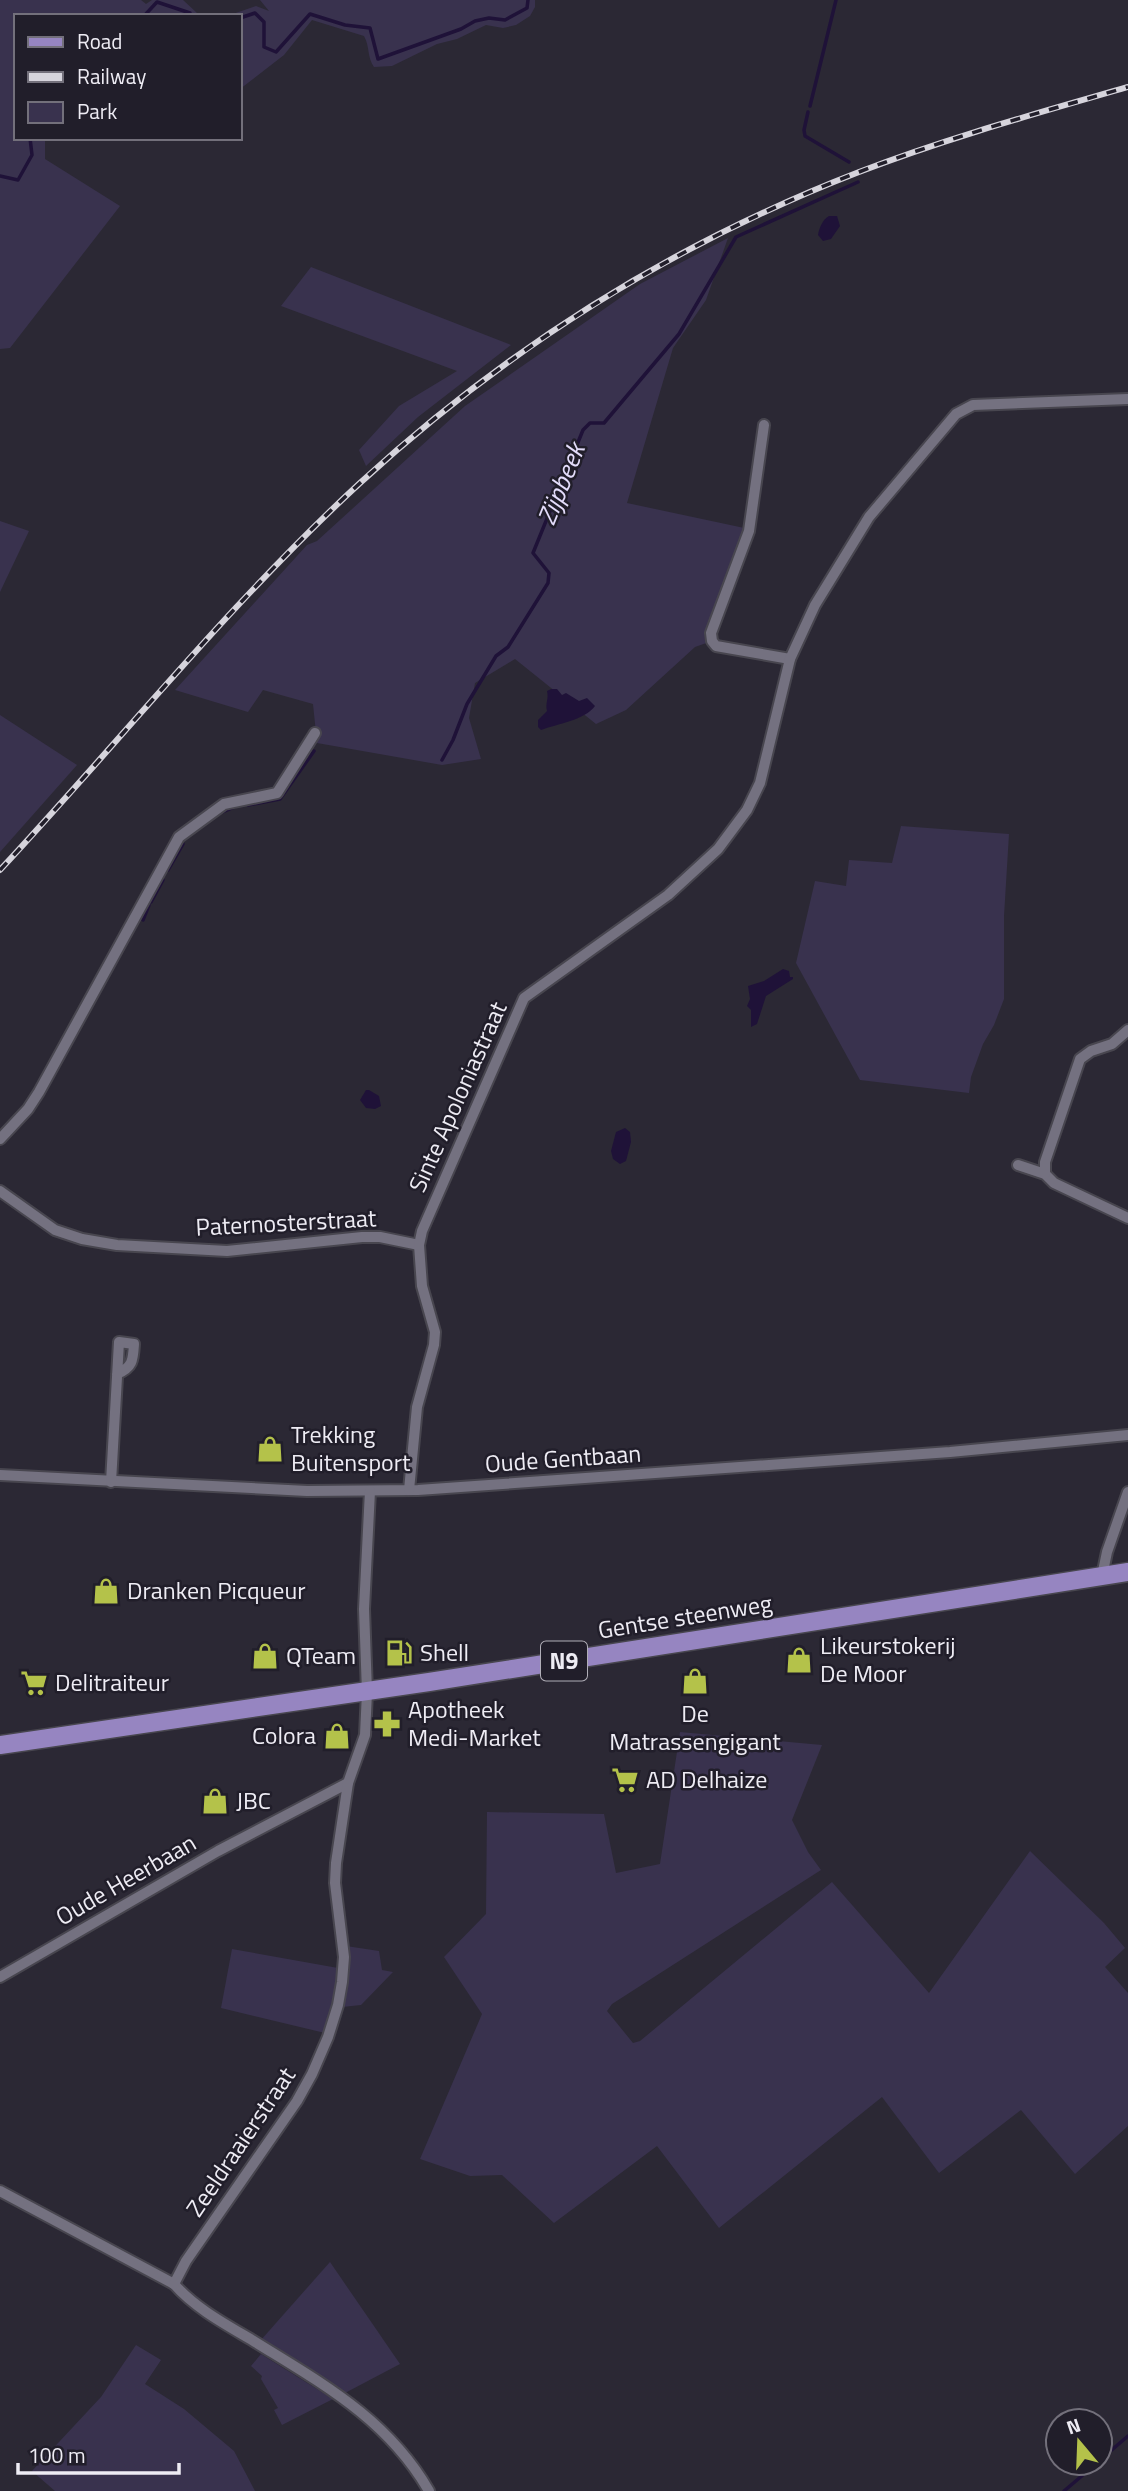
<svg xmlns="http://www.w3.org/2000/svg" width="1128" height="2491" font-family="'Titillium Web',sans-serif">
<rect width="100%" height="100%" fill="#2b2834"/>
<g fill="#39324e">
<path d="M0 0H141L146 4 152 0H183L197 13 206 16H16V138H45V159L120 206 10 348 0 349Z"/>
<path d="M260 0H535V7L530 16 516 25 503 28 486 25 457 39 437 44 392 66 374 67C367 57 370 47 364 36L312 20 284 55 240 89V16H227L256 6 269 11Z"/>
<path d="M728 238 706 300 673 348 627 503 749 529 712 641 695 647 626 710 596 724 515 659 475 683 469 718 481 759 442 765 317 743 313 704 263 690 248 712 175 690 307 545 317 541 465 406 640 284Z"/>
<path d="M311 267 511 345 418 417 366 466 359 450 399 406 457 371 281 306Z"/>
<path d="M0 521 29 531 0 592Z"/>
<path d="M0 715 77 765 0 852Z"/>
<path d="M901 826 1009 834 1004 916V999L994 1025 983 1044 971 1077 969 1093 860 1080 796 963 815 881 846 886 849 860 892 863Z"/>
<path d="M680 1732 822 1745 792 1820 808 1852 821 1870 612 2004 607 2011 633 2043 640 2041 832 1882 929 1993 1030 1851 1104 1923 1125 1948 1105 1967 1128 1993V2126L1075 2174 1021 2110 939 2173 882 2097 719 2228 657 2146 554 2223 502 2175 470 2176 420 2159 482 2014 444 1957 486 1914 487 1812 604 1814 616 1873 660 1864Z"/>
<path d="M346 1946 379 1951 382 1970 393 1972 361 2005 342 2007Z"/>
<path d="M232 1949 338 1968 332 2009 325 2033 221 2008Z"/>
<path d="M330 2262 400 2364 345 2393 261 2340Z"/>
<path d="M136 2345 161 2360 145 2384 184 2409 234 2451 255 2491H55L32 2471 101 2397Z"/>
<path d="M261 2354 333 2399 282 2425 274 2410 278 2408 261 2379 262 2376 251 2366Z"/>
</g>
<g fill="#1f1238">
<path d="M829 216H837L840 226 831 239 823 241 818 235C819 228 823 219 829 216Z"/>
<path d="M551 689H557L562 695 566 693 579 701 587 698 595 706C585 720 557 724 541 730L538 727V720L547 711C545 703 549 699 547 691Z"/>
<path d="M783 969 789 971 790 977H793V979L766 996 757 1024 751 1027V1010L747 1006 750 999 748 986 764 981Z"/>
<path d="M366 1090H369L379 1096 381 1106 375 1109 366 1108 360 1100Z"/>
<path d="M625 1128 630 1132 631 1142 626 1161 620 1164 613 1159 611 1151 616 1132Z"/>
</g>
<g fill="none" stroke-linecap="round" stroke-linejoin="round">
<g stroke="#1f1238" stroke-width="3.5">
<path d="M144 16 157 2 190 13V16"/>
<path d="M240 18 255 13 264 22V47L276 52 310 14 345 25 370 28 378 59 461 29 475 21 489 18 505 20 527 8 528 0"/>
<path d="M810 106 836 0"/>
<path d="M808 112 804 130 805 136 849 162"/>
<path d="M0 176 18 180 32 155 30 138"/>
<path d="M442 760 453 740 467 704 496 656 508 647 548 583 549 573 533 553 583 430 590 423H604L679 334 736 237 858 182"/>
<path d="M248 805 280 799 314 751"/>
<path d="M220 813 237 806"/>
<path d="M168 870 183 844"/>
<path d="M151 902 163 880"/>
<path d="M143 920 149 905"/>
<path d="M1100 2460 1128 2436"/>
<path d="M1064 2491 1097 2463"/>
</g>
<g stroke="#48464f" stroke-width="14">
<g id="street">
<path d="M764 425 749 531 711 633 712 641 716 646 790 659"/>
<path d="M0 1139 28 1109 39 1092 179 837 224 804 277 793 315 733"/>
<path d="M1018 1165 1045 1174 1054 1183 1128 1218"/>
<path d="M1045 1174V1162L1080 1059 1091 1051 1112 1044 1128 1030"/>
<path d="M0 1191 55 1230 82 1239 117 1245 227 1251 362 1237H380L419 1245"/>
<path d="M0 1475 307 1491 418 1490 950 1452 1128 1435"/>
<path d="M111 1482 119 1342 134 1344C133 1360 133 1367 117 1374"/>
<path d="M409 1490 417 1407 434 1345 435 1332 422 1286 419 1245 422 1231 524 998 668 895 718 849 747 810 760 783 790 659 815 605 869 517 956 414 973 405 1128 399"/>
<path d="M1102 1576 1107 1552 1128 1492"/>
<path d="M0 1977 218 1851 348 1783"/>
<path d="M0 2191 174 2284C195 2308 225 2324 252 2340 321 2383 387 2418 429 2491"/>
<path d="M174 2284 186 2261 297 2101 312 2074 328 2037 338 2005 342 1982 344 1957 335 1883 336 1863 348 1783 365 1735 367 1692 364 1609 370 1491"/>
</g>
</g>
<g stroke="#48464f" stroke-width="21">
<path id="primary" d="M0 1745 429 1682 1128 1572"/>
</g>
<use href="#street" stroke="#747180" stroke-width="10"/>
<use href="#primary" stroke="#9685c1" stroke-width="18"/>
<g stroke="#d6d4dc" stroke-width="6">
<path id="rail" d="M0 870C120 741 231 602 360 483 506 349 675 243 859 172 947 138 1038 113 1128 87"/>
</g>
<use href="#rail" stroke="#211e2a" stroke-width="3.5" stroke-dasharray="10" stroke-linecap="butt"/>
</g>
<defs>
<g id="shop-bare" transform="scale(2.1)"><path d="M-5-2.5h2.3a2.7 3.5 0 0 1 5.4 0H5L5.5 6h-11ZM-1.5-2.5h3a1.5 2.3 0 0 0-3 0Z" fill="#b4c24a" stroke="#211e2a" stroke-width="2.5" paint-order="stroke"/></g>
<g id="fuel-bare" transform="scale(2.1)"><path d="M-5.5-6h7V0h2V4h1.3V-2.5L3-4.5l.8-.8L6-3V5H2.5V1h-1V6h-7ZM-4.2-4.7v3.2H.2V-4.7Z" fill="#b4c24a" stroke="#211e2a" stroke-width="2.5" paint-order="stroke"/></g>
<g id="supermarket-bare" transform="scale(2.1)"><path d="M-6-5.5h2.5l.6 2H6L4.5 2H-2.5L-4.4-4H-6ZM-1.5 3.2a1.3 1.3 0 1 0 .1 0ZM3 3.2a1.3 1.3 0 1 0 .1 0Z" fill="#b4c24a" stroke="#211e2a" stroke-width="2.5" paint-order="stroke"/></g>
<g id="pharmacy-bare" transform="scale(2.1)"><path d="M-2-6h4v4h4v4h-4v4h-4v-4h-4v-4h4Z" fill="#b4c24a" stroke="#211e2a" stroke-width="2.5" paint-order="stroke"/></g>
</defs>
<g fill-rule="evenodd">
<use href="#shop-bare" x="270" y="1449"/>
<use href="#shop-bare" x="106" y="1591"/>
<use href="#fuel-bare" x="399" y="1653"/>
<use href="#shop-bare" x="265" y="1656"/>
<use href="#shop-bare" x="799" y="1660"/>
<use href="#shop-bare" x="695" y="1681"/>
<use href="#supermarket-bare" x="34" y="1683"/>
<use href="#pharmacy-bare" x="387" y="1724"/>
<use href="#shop-bare" x="337" y="1736"/>
<use href="#supermarket-bare" x="625" y="1780"/>
<use href="#shop-bare" x="215" y="1801"/>
</g>
<g text-anchor="middle" stroke-width="5" stroke-linejoin="round" paint-order="stroke">
<rect fill="#211e2a" stroke="#b0aeb7" stroke-width="2" x="541" y="1641.5" width="46" height="39" rx="5"/>
<g font-size="23" font-weight="bold" fill="#eeecf4">
<text x="564" y="1669">N9</text>
</g>
<g font-size="24" fill="#eeecf4" stroke="#211e2a">
<text transform="translate(458 1097) rotate(-66)" y="8">Sinte Apoloniastraat</text>
<text transform="translate(286 1223) rotate(-3)" y="8">Paternosterstraat</text>
<text transform="translate(563 1459) rotate(-4)" y="8">Oude Gentbaan</text>
<text transform="translate(685 1617) rotate(-9)" y="8">Gentse steenweg</text>
<text transform="translate(126 1880) rotate(-30)" y="8">Oude Heerbaan</text>
<text transform="translate(241 2142) rotate(-56)" y="8">Zeeldraaierstraat</text>
</g>
<g font-size="24" fill="#eeecf4" stroke="#211e2a" text-anchor="start">
<text x="291" y="1443">Trekking<tspan x="291" dy="28">Buitensport</tspan></text>
<text x="127" y="1599">Dranken Picqueur</text>
<text x="820" y="1654">Likeurstokerij<tspan x="820" dy="28">De Moor</tspan></text>
<text x="420" y="1661">Shell</text>
<text x="286" y="1664">QTeam</text>
<text x="55" y="1691">Delitraiteur</text>
<text x="408" y="1718">Apotheek<tspan x="408" dy="28">Medi-Market</tspan></text>
<text x="695" y="1722" text-anchor="middle">De<tspan x="695" dy="28">Matrassengigant</tspan></text>
<text x="316" y="1744" text-anchor="end">Colora</text>
<text x="646" y="1788">AD Delhaize</text>
<text x="236" y="1809">JBC</text>
</g>
<g font-size="26" font-style="italic" fill="#e4ddfb" stroke="#211e2a">
<text transform="translate(561 484) rotate(-68)" y="9">Zijpbeek</text>
</g>
</g>
<rect x="14" y="14" width="228" height="126" fill="#211e2a" stroke="#73707b" stroke-width="2"/>
<rect x="28" y="37" width="35" height="10" fill="#9685c1" stroke="#73707b" stroke-width="2"/>
<text x="77" y="49" font-size="21" fill="#eeecf4">Road</text>
<rect x="28" y="72" width="35" height="10" fill="#d6d4dc" stroke="#73707b" stroke-width="2"/>
<text x="77" y="84" font-size="21" fill="#eeecf4">Railway</text>
<rect x="28" y="102" width="35" height="21" fill="#39324e" stroke="#73707b" stroke-width="2"/>
<text x="77" y="119" font-size="21" fill="#eeecf4">Park</text>
<g transform="translate(1079 2442) rotate(341)"><circle r="33" fill="#211e2a" stroke="#73707b" stroke-width="2"/>
<path d="M0-5L12 26L0 18L-12 26Z" fill="#b4c24a"/>
<text y="-10" font-size="19" font-weight="bold" text-anchor="middle" fill="#eeecf4">N</text>
</g>
<path d="M18 2463v10h161v-10" fill="none" stroke="#eeecf4" stroke-width="3.5"/>
<text x="28" y="2463" font-size="21" fill="#eeecf4" stroke="#211e2a" stroke-width="5" paint-order="stroke">100 m</text>
</svg>
